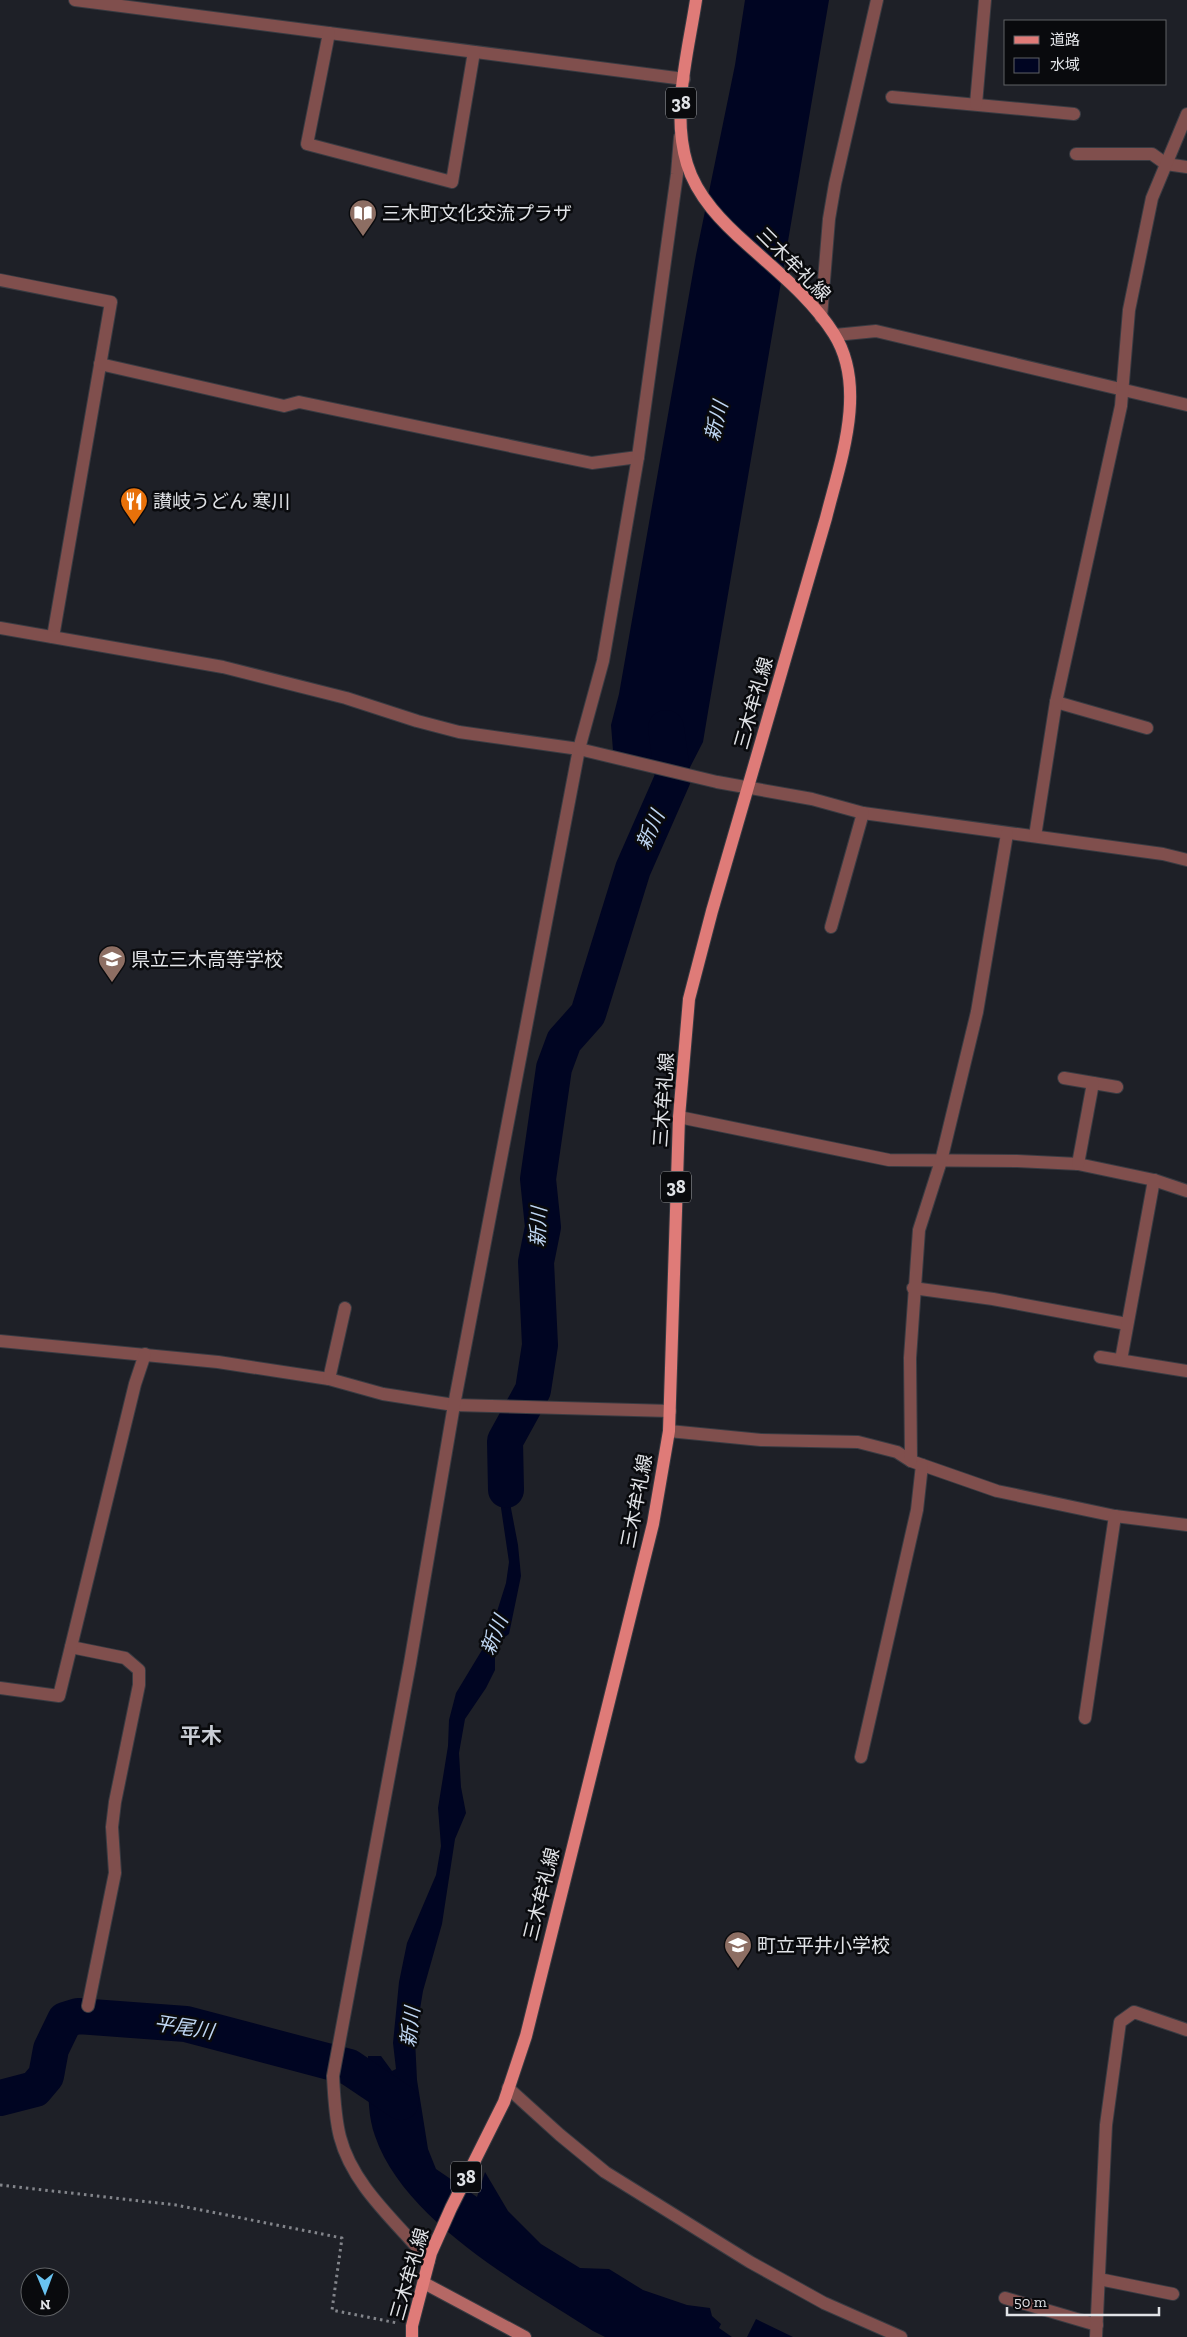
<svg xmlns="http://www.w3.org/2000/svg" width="1187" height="2337" font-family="'Zilla Slab','Noto Sans JP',serif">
<rect width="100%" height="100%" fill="#1e2027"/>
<g fill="#000522">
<path d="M745 0H829L708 712 703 742 684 779 614 763 611 725 619 694 696 255 735 65Z"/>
<path d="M506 1439 510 1503 518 1545 521 1576 509 1634 502 1639 495 1653V1670L486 1688 465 1719 459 1753 461 1787 466 1813 455 1839 442 1924 423 1991 415 2039 417 2080 428 2149 436 2169 477 2197 485 2172 508 2211 541 2244 580 2268 609 2269 643 2290 687 2305 710 2308 712 2316 721 2324 719 2328 732 2337H605L593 2331C520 2284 404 2221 375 2136 366 2111 369 2082 368 2056H381L392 2071 396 2069 393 2043 399 1982 407 1943 436 1875 441 1846 438 1808 448 1746 449 1720 456 1693 488 1640 506 1583 509 1562 501 1508V1488L502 1446Z"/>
<path d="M756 2319 793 2337H747Z"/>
</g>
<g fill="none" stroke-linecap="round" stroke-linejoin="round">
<g stroke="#000522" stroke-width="36">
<path d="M506 1490 505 1441 533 1390 540 1345 536 1262 543 1227 538 1179 554 1068 564 1041 588 1014 633 869 673 778 666 728"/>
<path d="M0 2098 35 2089 46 2076 51 2049 65 2020 78 2016 186 2024 349 2067 401 2102"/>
</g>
<g stroke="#393b42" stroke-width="14">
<g id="street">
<path d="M75 0 684 79"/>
<path d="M329 33 307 144 452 182 474 52"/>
<path d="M892 97 1074 114"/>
<path d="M976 104 985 0"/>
<path d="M1076 154H1152L1166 164 1187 167"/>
<path d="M0 280 111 302 53 637"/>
<path d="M821 317 829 219 835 184 877 0"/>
<path d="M835 335 876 331 1187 405"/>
<path d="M100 364 284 406 299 402 592 463 638 457"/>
<path d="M0 628 223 667 346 698 417 721 459 732 579 749 717 782 812 799 863 813 1163 854 1187 860"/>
<path d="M1056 702 1147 728"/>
<path d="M1035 836 1056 702 1121 406 1129 310 1152 198 1187 114"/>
<path d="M831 927 863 813"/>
<path d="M1064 1078 1117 1087"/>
<path d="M679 1117 889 1160 1017 1161 1078 1164 1154 1180 1187 1191"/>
<path d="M1078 1164 1093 1083"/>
<path d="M913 1288 993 1299 1127 1324"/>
<path d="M0 1341 218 1362 329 1379 383 1394 454 1405 670 1411"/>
<path d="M1100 1357 1187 1371"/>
<path d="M1121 1360 1154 1180"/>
<path d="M329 1379 345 1308"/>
<path d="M669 1431 761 1440 858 1442 897 1452 911 1461 997 1491 1115 1516 1187 1525"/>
<path d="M911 1461 910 1358 919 1230 941 1161 977 1012 1007 834"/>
<path d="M71 1647 125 1658 139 1670V1685L115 1802 112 1827 115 1873 88 2006"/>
<path d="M0 1688 59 1696 135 1384 145 1354"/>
<path d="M1085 1718 1115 1516"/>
<path d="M861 1757 917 1510 922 1465"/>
<path d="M508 2088 560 2135 605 2172 750 2262 824 2303 901 2337"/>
<path d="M429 2261C398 2223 353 2187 340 2137 335 2118 334 2096 333 2076L410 1663 454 1405 579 749 603 661 638 457 677 174 680 137"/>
<path d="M1099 2279 1173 2294"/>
<path d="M1005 2298 1097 2325"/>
<path d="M1096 2337 1106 2125 1120 2022 1134 2012 1187 2030"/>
</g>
</g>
<g stroke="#393b42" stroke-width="14">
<path id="secondary" d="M424 2283 525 2337"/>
</g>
<g stroke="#393b42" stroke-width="14">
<path id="primary" d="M412 2337V2326L431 2253 451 2208 504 2102 526 2036 653 1524 669 1431 679 1117 689 999 712 911 826 518C840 462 868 388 834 334 812 299 779 273 748 245 723 223 697 197 687 164 671 112 688 53 696 0"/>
</g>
<path stroke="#83858b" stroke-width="3" stroke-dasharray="2.5 4" stroke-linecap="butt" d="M0 2185 176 2205 342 2238 332 2310 397 2323"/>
<use href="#street" stroke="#804f4d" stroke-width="12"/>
<use href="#secondary" stroke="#b56865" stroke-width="12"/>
<use href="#primary" stroke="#df7b78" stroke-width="12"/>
</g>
<defs>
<g id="library-pin" transform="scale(1.4375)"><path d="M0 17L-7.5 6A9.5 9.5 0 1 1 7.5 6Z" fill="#8d6e63" stroke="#090a0d"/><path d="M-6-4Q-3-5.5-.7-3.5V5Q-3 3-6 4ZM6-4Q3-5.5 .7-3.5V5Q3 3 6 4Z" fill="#fff"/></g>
<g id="restaurant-pin" transform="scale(1.4375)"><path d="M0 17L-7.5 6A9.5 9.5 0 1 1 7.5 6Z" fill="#e8710a" stroke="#090a0d"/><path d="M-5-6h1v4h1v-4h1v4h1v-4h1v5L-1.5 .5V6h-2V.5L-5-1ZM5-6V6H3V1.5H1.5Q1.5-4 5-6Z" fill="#fff"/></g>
<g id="school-pin" transform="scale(1.4375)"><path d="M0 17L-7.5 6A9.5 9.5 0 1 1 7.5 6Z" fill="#8d6e63" stroke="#090a0d"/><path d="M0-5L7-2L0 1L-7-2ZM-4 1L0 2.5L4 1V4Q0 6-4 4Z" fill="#fff"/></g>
</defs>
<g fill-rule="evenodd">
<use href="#library-pin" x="363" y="213"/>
<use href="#restaurant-pin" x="134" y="501"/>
<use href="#school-pin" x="112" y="959"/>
<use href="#school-pin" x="738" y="1945"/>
</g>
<g text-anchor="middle" stroke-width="5" stroke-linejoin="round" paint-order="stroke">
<g fill="#090a0d" stroke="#a0a2a6" stroke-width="1">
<rect x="666" y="87.5" width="30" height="31" rx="4"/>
<rect x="661" y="1171.5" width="30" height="31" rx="4"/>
<rect x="451" y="2161.5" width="30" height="31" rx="4"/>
</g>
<g font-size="18" font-weight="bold" fill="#e1e3e7">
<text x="681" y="109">38</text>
<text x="676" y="1193">38</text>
<text x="466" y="2183">38</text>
</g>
<g font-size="19" fill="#e1e3e7" stroke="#090a0d" text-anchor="start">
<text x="382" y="220">三木町文化交流プラザ</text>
<text x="153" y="508">讃岐うどん 寒川</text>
<text x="131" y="966">県立三木高等学校</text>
<text x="757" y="1952">町立平井小学校</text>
</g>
<g font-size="19" fill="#e1e3e7" stroke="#090a0d">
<text transform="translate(794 264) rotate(45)" y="7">三木牟礼線</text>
<text transform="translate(753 703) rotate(-74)" y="7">三木牟礼線</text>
<text transform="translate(663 1100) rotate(-86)" y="7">三木牟礼線</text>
<text transform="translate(636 1501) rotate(-79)" y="7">三木牟礼線</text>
<text transform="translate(541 1894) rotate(-76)" y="7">三木牟礼線</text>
<text transform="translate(409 2274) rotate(-74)" y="7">三木牟礼線</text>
</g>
<g font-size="20" font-style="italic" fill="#bfd6f3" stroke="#090a0d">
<text transform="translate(716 421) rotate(-76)" y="7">新川</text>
<text transform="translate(650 830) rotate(-66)" y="7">新川</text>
<text transform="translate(538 1227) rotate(-87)" y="7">新川</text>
<text transform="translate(494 1635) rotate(-68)" y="7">新川</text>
<text transform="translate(184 2027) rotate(9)" y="7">平尾川</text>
<text transform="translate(410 2027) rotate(-83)" y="7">新川</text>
</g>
<g font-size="21" font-weight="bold" fill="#c9cdd5" stroke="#090a0d">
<text x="201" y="1743">平木</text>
</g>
</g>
<rect x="1004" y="20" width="162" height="65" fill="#090a0d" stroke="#5f6164"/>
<rect x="1014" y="36" width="25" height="8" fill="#df7b78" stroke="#5f6164"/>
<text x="1050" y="45" font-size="15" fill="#e1e3e7">道路</text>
<rect x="1014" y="58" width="25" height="15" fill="#000522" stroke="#5f6164"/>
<text x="1050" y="70" font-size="15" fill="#e1e3e7">水域</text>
<g transform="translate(45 2292) rotate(179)"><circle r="24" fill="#090a0d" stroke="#5f6164"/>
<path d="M0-4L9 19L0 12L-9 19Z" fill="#69c3f1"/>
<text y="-8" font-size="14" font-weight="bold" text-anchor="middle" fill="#e1e3e7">N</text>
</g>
<path d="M1007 2307v8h152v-8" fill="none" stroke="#e1e3e7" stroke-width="2.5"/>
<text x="1014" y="2307" font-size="15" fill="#e1e3e7" stroke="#090a0d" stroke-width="4" paint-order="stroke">50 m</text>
</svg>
